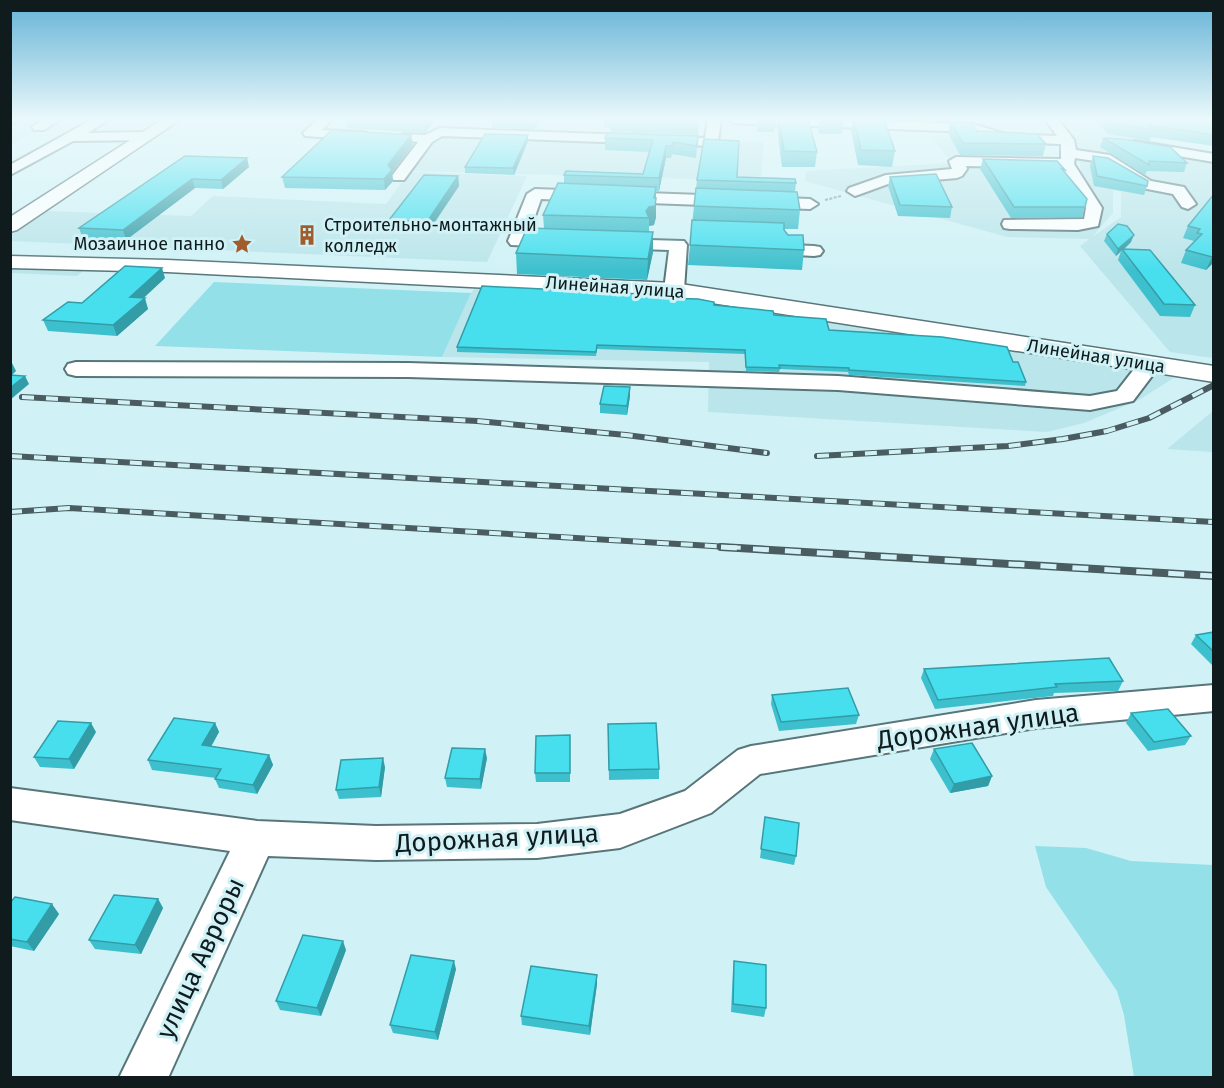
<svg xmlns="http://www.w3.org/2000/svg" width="1224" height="1088" font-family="'Fira Sans',sans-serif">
<rect width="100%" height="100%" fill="#d0f2f6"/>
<g fill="#bae5ea" fill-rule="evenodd">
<path d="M11 119H60L11 145Z"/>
<path d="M1085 127 1213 152V358L1170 352 1080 246 1089 239 1007 237 805 181 806 171 952 163 931 137 988 136 1003 161 1067 164 1082 176 1076 138ZM1113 190 1121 192V217L1092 237 1113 213Z"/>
<path d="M442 133 764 142 761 181 413 171Z"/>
<path d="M409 172 527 176 487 262 11 241V234L47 211 191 216 213 196 386 204Z"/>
<path d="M11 265 87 268 77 276 11 273Z"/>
<path d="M480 281 640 287 1183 372 1139 400 1084 423 1047 432 708 412 709 362 442 357 471 293Z"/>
<path d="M1213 411V452L1167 449Z"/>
</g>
<g fill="#93e0e9">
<path d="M214 282 471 293 442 357 155 346Z"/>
<path d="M1035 846 1086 848 1131 861 1213 865V1077H1134L1124 1015 1117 991 1046 887Z"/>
</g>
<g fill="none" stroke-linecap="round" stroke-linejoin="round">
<g stroke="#58767a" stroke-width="4">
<g id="minor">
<path d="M45 119H61L44 130H34L32 127Z"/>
<path d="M93 119H109L88 133 148 132 155 136 148 140 73 141 10 175V165Z"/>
<path d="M318 119H332L322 130 365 132 372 136 365 140 305 136 303 133Z"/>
<path d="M708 119H721L718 142 711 146 442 136 432 142 404 180H394L391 177 418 142 403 140 401 137 403 134 425 135 440 128 705 138Z"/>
<path d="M727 119H829L973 124 1005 134 1057 136 1045 119H1058L1074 140 1076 150 1110 155 1151 181 1184 187 1196 204 1188 209 1182 207 1173 194 1142 188 1101 162 1075 158 1074 164 1102 208 1098 226 1078 230 1010 229 1004 228 1002 224 1004 220 1084 219 1086 208 1062 168 966 166 967 169 962 176 957 178 888 184 855 196 847 191 849 188 886 175 952 169 949 161 956 157 1061 159V144L1004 142 972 132 734 123Z"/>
<path d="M1135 141 1214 154V162L1130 148 1128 145 1130 142Z"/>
<path d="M535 189 810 199 818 204 810 209 541 199 528 236 567 238 570 242 567 246 561 247 511 245 508 241 527 194Z"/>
<path d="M616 239 684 241 687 245 684 290 681 294H667L664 290 669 250 610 248 607 244 610 240Z"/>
<path d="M766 244 814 246 820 247 823 251 820 255 814 256 760 253 757 249 760 245Z"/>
<path d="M1150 357 1158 359 1161 364 1133 401 1090 410 838 390 408 377 76 376 68 374 65 369 68 364 76 362 408 363 838 376 1090 396 1117 391 1142 359Z"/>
<path d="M1214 685V711L1036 728 760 774 711 813 620 848 537 858 376 860 268 856 168 1078H119L230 851 10 820V788L257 821 376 826 537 824 620 814 685 791 738 750 751 746 1036 700Z"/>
</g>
</g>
<g stroke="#58767a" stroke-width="3">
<g id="major">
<path d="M163 119H181L17 230 10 232V217Z"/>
<path d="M10 256 167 260 674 283 1214 366V382L674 297 167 272 10 268Z"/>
</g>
</g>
<path stroke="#839c9f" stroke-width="2" stroke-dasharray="3 1.5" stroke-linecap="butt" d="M825 200 841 196"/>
<use href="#minor" fill="#fff" fill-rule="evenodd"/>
<use href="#major" fill="#fff" fill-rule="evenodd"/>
<g stroke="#4a5c5f" stroke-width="6">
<g id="rail-far1">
<path d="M22 397 477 421 626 435 767 453"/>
<path d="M10 456 1214 522"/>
<path d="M817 456 1008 446 1063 439 1107 431 1149 418 1214 385"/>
<path d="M10 512 69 508 746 548"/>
</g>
</g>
<g stroke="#4a5c5f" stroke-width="8">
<path id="rail" d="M721 547 1214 576"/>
</g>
<use href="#rail-far1" stroke="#d0f2f6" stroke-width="4" stroke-dasharray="12" stroke-linecap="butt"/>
<use href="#rail" stroke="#d0f2f6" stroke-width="5" stroke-dasharray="16" stroke-linecap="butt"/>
</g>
<g fill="#3dc0cd">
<path d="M345 119H436L425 133 347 128Z"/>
<path d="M540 119 534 129 492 128V122Z"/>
<path d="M604 119H699L698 135 611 132V128L604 127Z"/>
<path d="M757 119H776L774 132H757Z"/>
<path d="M777 119H808L817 152 815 167H782L777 127Z"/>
<path d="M820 119H844L842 134H819L818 128Z"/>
<path d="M853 119H884L895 151 892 167 858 165 851 130Z"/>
<path d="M939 119H961L960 121H940Z"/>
<path d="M1094 119H1214V146L1151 137 1150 141 1108 134Z"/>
<path d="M950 122 977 131 1046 144 1043 156 960 155 948 133Z"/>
<path d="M411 135 413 145 392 172 393 181 385 190 285 188 282 177Z"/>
<path d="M528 135V141L514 175 465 173V167Z"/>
<path d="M698 136 696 158 672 154 671 158H666L659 191H656V217L654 225 649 226V232H653V252L647 280 517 274 516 253 544 228 543 215 564 183V175L643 174 650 152 605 150V138Z"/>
<path d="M1103 138 1187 163 1184 172 1147 171 1145 175 1100 147Z"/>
<path d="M185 156 249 167 223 189 195 188 126 240 83 239 79 228Z"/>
<path d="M1093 156 1147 186 1144 195 1094 186 1090 166Z"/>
<path d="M983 159 1065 170 1064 172 1085 207 1082 217 1011 218 980 169Z"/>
<path d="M458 176 459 186 428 232 391 231 389 220Z"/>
<path d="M737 177 796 183 795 192 800 210 798 229H784V230L788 235 804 250 802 270 688 265 694 206 697 180Z"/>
<path d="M890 177 952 207 950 218 898 216 888 186Z"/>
<path d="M1214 194V262L1206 270 1181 263 1186 250 1194 241 1183 238 1188 226Z"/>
<path d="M1107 234 1131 242 1124 249 1195 305 1190 317 1160 316 1118 260 1121 251 1116 256 1104 241Z"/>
<path d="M165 278 143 298 148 309 117 336 48 331 43 320 82 303Z"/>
<path d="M660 298 714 305 774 315 829 330 1013 362 1026 382 1025 386 849 375 848 372 780 369 779 372 746 371 745 354 597 349 596 356 457 352V347Z"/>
<path d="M630 387V396L627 415 600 413V404Z"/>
<path d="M1214 632V667L1191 644 1196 635Z"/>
<path d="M924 669 1123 681 1118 691 1054 693 1053 696 935 709 921 678Z"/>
<path d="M772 695 859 715 856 724 779 731 771 704Z"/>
<path d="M1131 713 1191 736 1185 745 1148 751 1126 723Z"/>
<path d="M215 723 219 732 211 747 269 755 273 765 257 794 219 788 215 779 216 778 152 770 148 760Z"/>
<path d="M608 724 659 769V779L609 780Z"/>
<path d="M96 732 74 769 40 767 34 757Z"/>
<path d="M570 735V782H536L535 773Z"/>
<path d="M934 749 992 776 988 786 950 793 930 759Z"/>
<path d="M487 758 481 789 447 787 445 778Z"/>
<path d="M385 767 381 797 339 799 336 790Z"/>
<path d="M765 817 796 856 794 865 760 858Z"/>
<path d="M158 899 163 908 141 954 95 949 89 940Z"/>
<path d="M10 903 59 914 34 951 10 946Z"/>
<path d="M346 950 321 1016 280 1010 276 1001Z"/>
<path d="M734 961 766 1008 764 1017 731 1012 733 970Z"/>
<path d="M456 969 438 1040 393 1033 390 1025Z"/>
<path d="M597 975V984L590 1035 522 1025 521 1016Z"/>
</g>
<g fill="#329ca7">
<path d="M17 119H25L10 127V122Z"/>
<path d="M425 119H436L425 133 423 121Z"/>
<path d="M537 119H540L534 129V123Z"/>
<path d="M411 135 413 145 392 172 393 181 385 190 384 179 388 165Z"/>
<path d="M528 135V141L514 175 513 168Z"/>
<path d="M666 146V158L659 191V178Z"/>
<path d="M247 158 249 167 223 189 221 180Z"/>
<path d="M458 176 459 186 428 232 427 222Z"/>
<path d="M192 179 195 188 126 240 123 230Z"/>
<path d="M656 187V217L654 225 649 226V218L646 211 654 198Z"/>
<path d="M653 232V252L647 280 648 259Z"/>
<path d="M1134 235 1131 242 1123 250 1122 249 1121 251 1116 256 1118 249Z"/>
<path d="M1214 255V262L1206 270 1212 257Z"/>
<path d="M162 268 165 278 133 308 130 297Z"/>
<path d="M145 298 148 309 117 336 113 325Z"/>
<path d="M12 363 16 371 10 377V365Z"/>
<path d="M25 376 29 384 10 400V388Z"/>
<path d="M630 387V396L627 415V406Z"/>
<path d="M91 723 96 732 74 769 69 759Z"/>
<path d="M215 723 219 732 206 755 202 745Z"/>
<path d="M485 749 487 758 481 789 480 779Z"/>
<path d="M269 755 273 765 257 794 253 785Z"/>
<path d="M383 758 385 767 381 797 379 787Z"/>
<path d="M992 776 988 786 950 793 954 784Z"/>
<path d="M158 899 163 908 141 954 135 945Z"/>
<path d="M52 904 59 914 34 951 27 942Z"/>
<path d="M343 941 346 950 321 1016 317 1008Z"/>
<path d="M454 961 456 969 438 1040 435 1032Z"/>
<path d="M597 975V984L590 1035 589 1026Z"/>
</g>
<g fill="#47dfee" stroke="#329ca7" stroke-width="1.5">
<path d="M378 119H425L423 121Z"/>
<path d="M494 119H537L534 123 492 122Z"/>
<path d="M779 119H808L817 152 784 151Z"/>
<path d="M854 119H884L895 151 861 150Z"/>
<path d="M1107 119H1214V135L1148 125 1153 130 1112 123Z"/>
<path d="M950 122 971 123 977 131 1037 134 1046 144 963 143Z"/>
<path d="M332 130 411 135 388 165 392 170 384 179 282 177Z"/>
<path d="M607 133 698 136 697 146 673 142 672 146H666L659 178 564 175 566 171 643 174 653 140 605 138Z"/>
<path d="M485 134 528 135 513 168 465 167Z"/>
<path d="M1103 138 1123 139 1170 147 1187 163 1149 161V165Z"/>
<path d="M704 139 739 141 737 177 795 179 796 183 697 180Z"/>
<path d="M185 156 247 158 221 180 192 179 123 230 79 228Z"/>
<path d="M1093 156 1108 158 1148 181 1147 186 1097 176Z"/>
<path d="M983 159 1057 161 1065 170 1062 169 1087 199 1085 207H1014Z"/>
<path d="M936 174 952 207 900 205 890 177Z"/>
<path d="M424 175 458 176 427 222 389 220Z"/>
<path d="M558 183 656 187 654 198H656L655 206 649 207 646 211 649 218 543 215Z"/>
<path d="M696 188 797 192 800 210 694 206Z"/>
<path d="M1214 194V255L1212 257 1186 250 1202 234 1197 233 1200 229 1188 226Z"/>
<path d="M692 220 784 223V230L788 235H803L804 250 690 245Z"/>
<path d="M1118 224 1127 226 1134 235 1118 249 1107 234Z"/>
<path d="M527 228 653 232 648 259 516 253Z"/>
<path d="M1122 249 1150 250 1195 305 1164 304Z"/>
<path d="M125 266 162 268 130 297 145 298 113 325 43 320 68 302 82 303Z"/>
<path d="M482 286 661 295 660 298 698 299 714 302V305L773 311 774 315 826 319 829 330 942 337 1007 347 1013 362H1018L1026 382 849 370V368L779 365 780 368 746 367 745 350 597 345 596 352 457 347Z"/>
<path d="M10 375 25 376 10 388Z"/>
<path d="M604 386 630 387 627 406 600 404Z"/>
<path d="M1214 632V652L1196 635Z"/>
<path d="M1109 658 1123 681 1055 684 1057 687 938 700 924 669Z"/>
<path d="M848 688 859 715 781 722 772 695Z"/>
<path d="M1168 709 1191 736 1154 742 1131 713Z"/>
<path d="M174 718 215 723 202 745 269 755 253 785 215 779 221 769 148 760Z"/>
<path d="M58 721 91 723 69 759 34 757Z"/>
<path d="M656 723 659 769 609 770 608 724Z"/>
<path d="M570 735V773H535L536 736Z"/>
<path d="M972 743 992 776 954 784 934 749Z"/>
<path d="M452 748 485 749 480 779 445 778Z"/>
<path d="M383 758 379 787 336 790 341 760Z"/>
<path d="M765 817 799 823 796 856 761 849Z"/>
<path d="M114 895 158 899 135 945 89 940Z"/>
<path d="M15 897 52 904 27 942 10 939V903Z"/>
<path d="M303 935 343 941 317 1008 276 1001Z"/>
<path d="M411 955 454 961 435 1032 390 1025Z"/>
<path d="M734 961 766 965V1008L733 1004Z"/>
<path d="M531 966 597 975 589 1026 521 1016Z"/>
</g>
<linearGradient id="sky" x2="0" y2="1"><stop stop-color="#64b2d6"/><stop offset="0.44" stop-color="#eaf9fb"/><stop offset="1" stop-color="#eaf9fb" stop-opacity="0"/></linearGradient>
<rect width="1224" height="271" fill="url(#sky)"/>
<defs>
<g id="building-bare" transform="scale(1.62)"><path d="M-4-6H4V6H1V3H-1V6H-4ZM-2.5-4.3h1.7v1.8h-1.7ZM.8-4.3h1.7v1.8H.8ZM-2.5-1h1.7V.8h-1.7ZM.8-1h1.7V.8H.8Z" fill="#a05d2b" stroke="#d0f2f6" stroke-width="2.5" paint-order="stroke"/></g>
<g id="sight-bare" transform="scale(1.62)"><path d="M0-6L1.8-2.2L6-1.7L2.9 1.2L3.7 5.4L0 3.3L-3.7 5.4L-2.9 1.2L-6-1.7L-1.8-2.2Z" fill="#a05d2b" stroke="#d0f2f6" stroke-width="2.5" paint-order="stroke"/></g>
</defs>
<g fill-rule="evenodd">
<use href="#building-bare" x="307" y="235"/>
<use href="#sight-bare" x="242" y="244"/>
</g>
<g text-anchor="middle" stroke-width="6" stroke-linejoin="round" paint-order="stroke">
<g font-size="18" fill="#0f1b1d" stroke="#d0f2f6" text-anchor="start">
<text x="324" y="231">Строительно-монтажный<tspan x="324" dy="21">колледж</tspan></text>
<text x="225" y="250" text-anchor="end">Мозаичное панно</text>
</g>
<g font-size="18" fill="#0f1b1d" stroke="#d0f2f6">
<text transform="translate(615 287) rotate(4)" y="6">Линейная улица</text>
<text transform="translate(1096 356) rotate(9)" y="6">Линейная улица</text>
</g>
<g font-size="26" fill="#0f1b1d" stroke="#d0f2f6">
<text transform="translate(978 726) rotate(-8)" y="9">Дорожная улица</text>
<text transform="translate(497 838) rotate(-3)" y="9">Дорожная улица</text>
<text transform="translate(200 958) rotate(-65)" y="9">улица Авроры</text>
</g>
</g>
<rect width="1224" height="1088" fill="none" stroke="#0f1b1d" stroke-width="24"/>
</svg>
